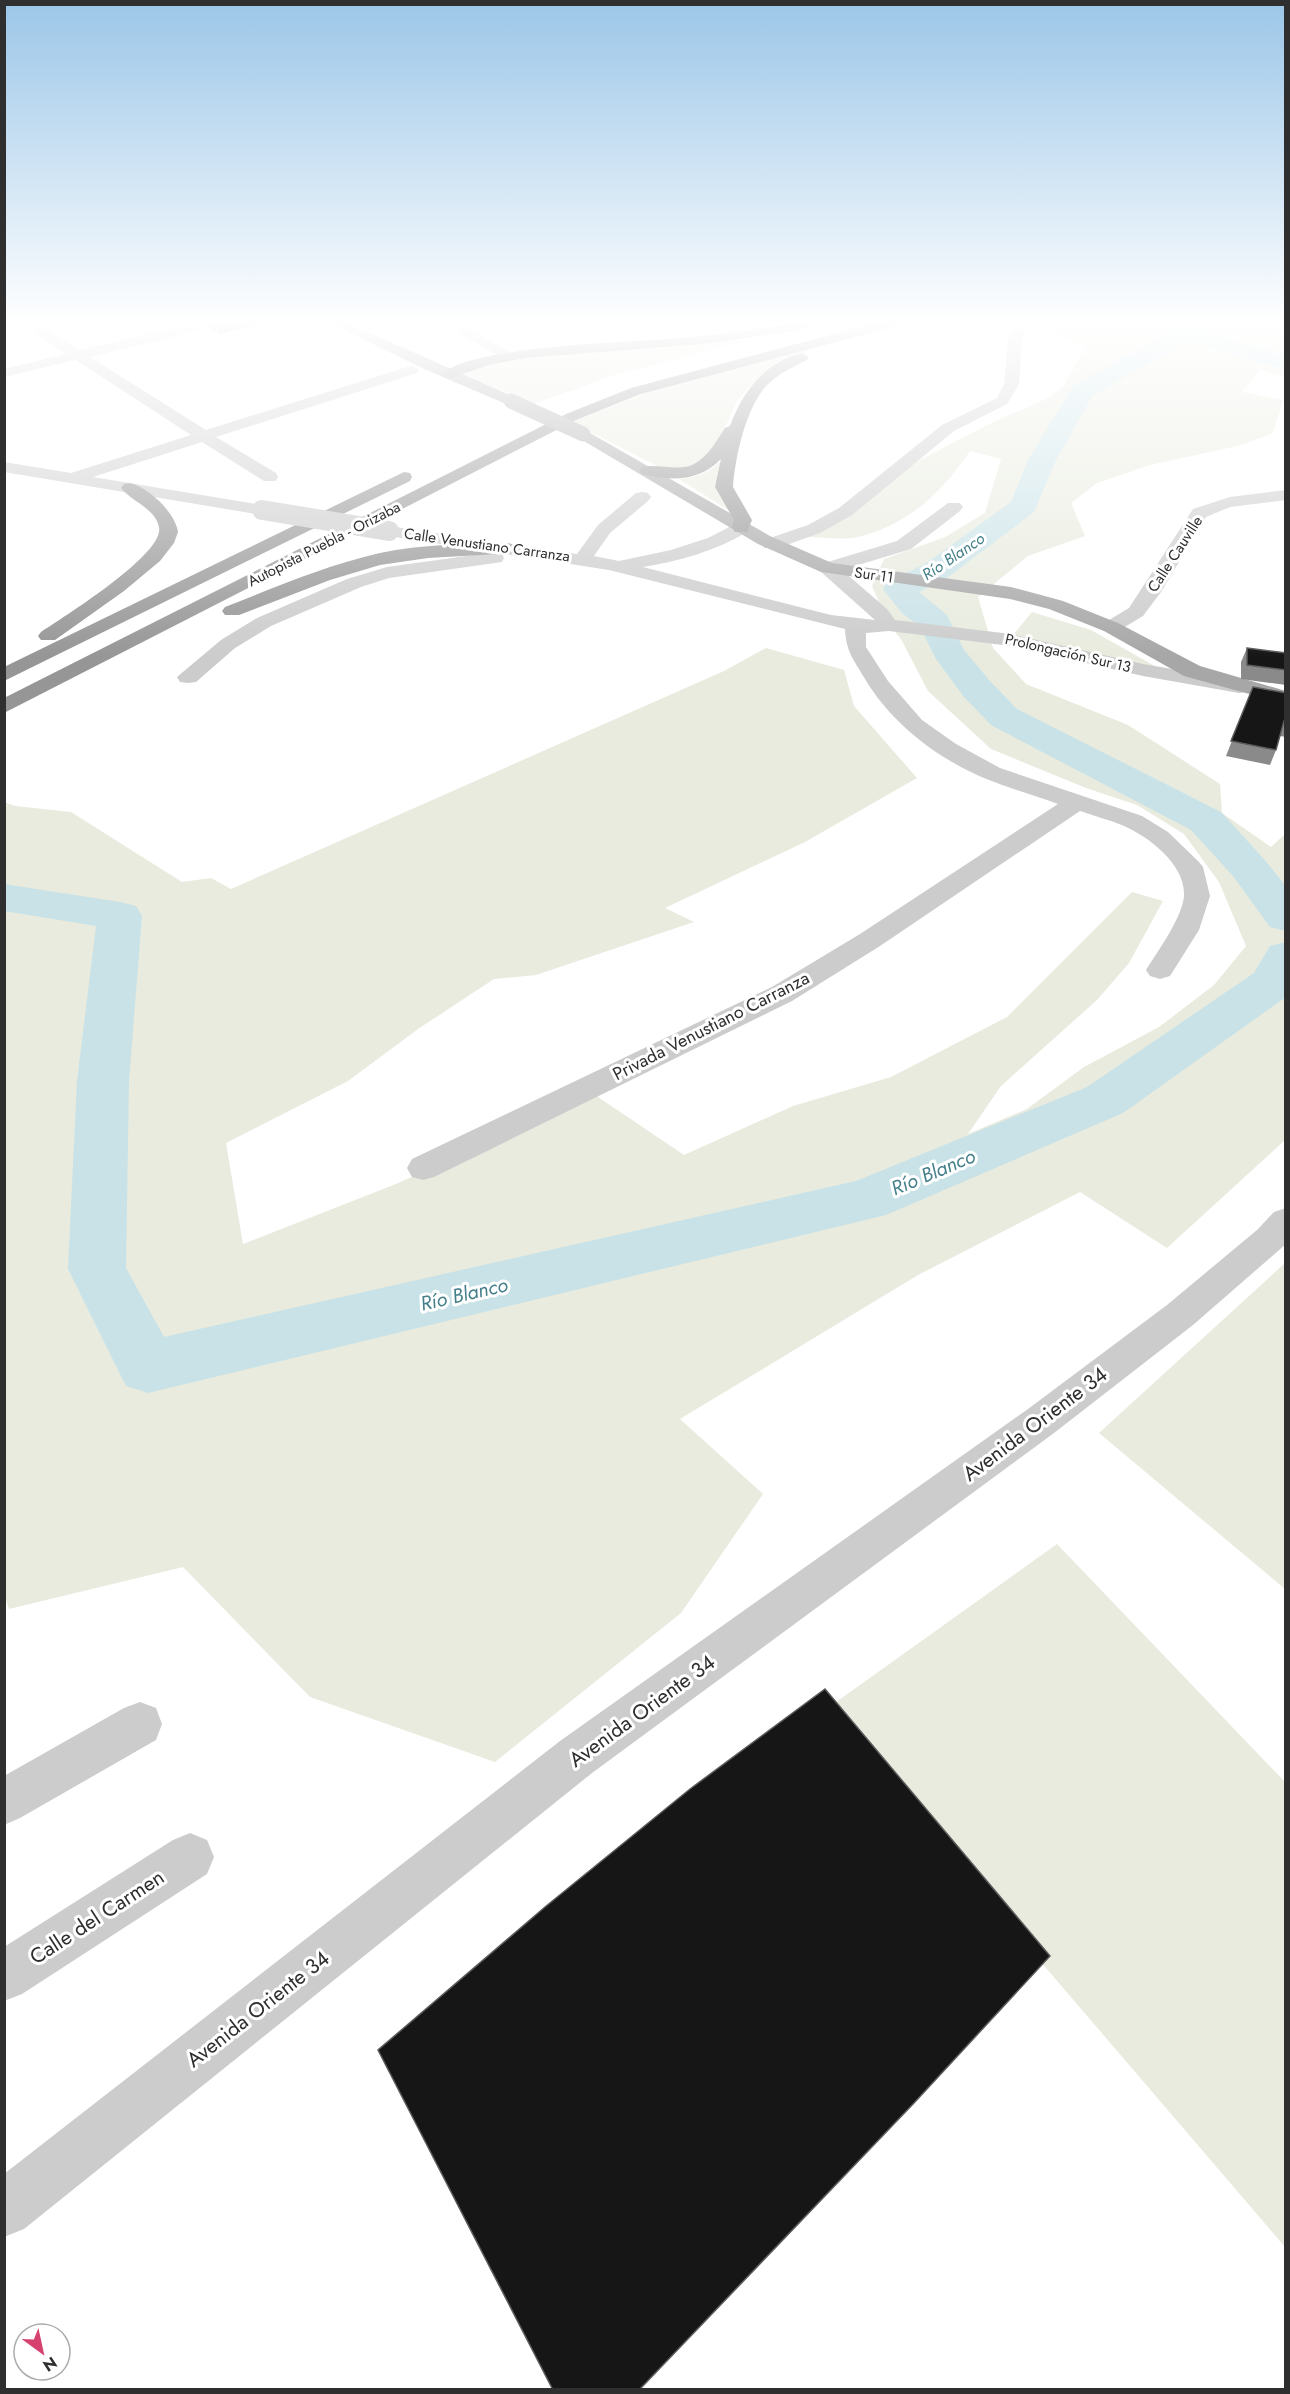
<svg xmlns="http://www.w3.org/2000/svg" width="1290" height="2394" font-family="Jost,sans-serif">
<rect width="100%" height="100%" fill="#fff"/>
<g fill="#e8ebde">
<path d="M1033 323H1285V376L1260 370 1242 392 1283 400 1273 433 1242 445 1150 465 1097 483 1071 503 1085 536 1028 556 978 597 993 648 1026 684 1128 725 1220 784 1222 813 1271 847 1285 834V1140L1167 1248 1080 1192 918 1275 680 1419 763 1494 681 1613 495 1762 310 1697 183 1567 9 1609 4 1595V802L15 806 71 812 182 882 211 878 231 889 724 671 766 648 844 670 854 706 917 778 805 842 665 908 694 922 536 975 494 979 418 1029 348 1081 226 1143 243 1244 396 1184 595 1095 684 1155 793 1106 891 1077 1007 1017 1132 892 1163 901 1129 963 1097 1000 1001 1086 968 1134 1027 1109 1084 1067 1159 1027 1214 985 1246 946 1219 882 1184 834 1137 805 1086 788 991 749 928 691 901 639 889 625 872 586 884 559 945 537 985 513 1001 459 970 451C943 491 910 523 862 536 846 541 823 537 806 537L847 519 913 464 985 426 1048 398 1063 387 1085 347Z"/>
<path d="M753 339 618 374 533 404 462 374 497 363 523 358Z"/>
<path d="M817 346 766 372 751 385 737 401 718 443 694 467 661 468 571 422 666 386Z"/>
<path d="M721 461 733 513 679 479C696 477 708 474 721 461Z"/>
<path d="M1032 612 1091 630 1160 669 1023 641 1014 634Z"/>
<path d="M1285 1263V1589L1099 1433Z"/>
<path d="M1057 1544 1285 1782V2247L825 1710Z"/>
</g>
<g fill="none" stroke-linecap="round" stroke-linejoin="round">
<g fill="#c9e2e7" fill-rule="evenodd">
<path d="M1186 326 1280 354 1286 353V367L1271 366 1188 341 1093 395 1056 460 1034 512 947 578 919 592 947 615 964 650 990 681 1017 709 1221 812 1263 858 1286 886V931L1270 927 1233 876 1191 830 991 725 964 697 936 659 920 627 902 613 883 589 887 582 925 564 1011 502 1028 460 1074 385 1178 328Z"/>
<path d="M4 884 120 902 136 906 142 916 129 1081 126 1268 164 1337 856 1181 1087 1087 1254 973 1270 946 1286 942V997L1123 1113 886 1215 148 1393 126 1386 68 1269 77 1081 96 926 4 911Z"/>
</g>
<g fill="#ccc" fill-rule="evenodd">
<path d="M20 323H37L80 350 194 323H219L217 326 90 357 206 430 407 367 412 366 419 370 417 373 216 437 276 473 278 477 276 481H264L202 442 93 477 268 506 271 510 268 514 262 515 4 472V462L71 473 191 435 76 360 4 377V369L66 354Z"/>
<path d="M443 323H460L516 356 509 360 504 359Z"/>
<path d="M1014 323H1028L1022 342 1019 384 1007 404 954 431 851 516 820 533 778 548H764L762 544 764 540 808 525 839 508 942 425 997 398 1004 384 1008 342Z"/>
<path d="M1286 490V500L1230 507 1206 517 1161 592 1143 616 1118 631H1104L1101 627 1104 623 1129 608 1193 509 1230 497Z"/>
<path d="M642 492 648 493 651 497 648 501 610 533 594 556 619 561 671 550 708 538 735 524H747L750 528 747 532C715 551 680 561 643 567L831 615 875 620 821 572 819 568 821 564 897 541 948 503H960L963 507 960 511 911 549 842 570 887 609 895 620 1011 634 1143 664 1247 682 1250 687 1247 692 1239 693 1143 676 1011 646 889 631 866 633V647L888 681 922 720 956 744 1000 768 1142 816 1168 832 1199 862 1203 867 1210 896 1199 930 1170 976 1160 979 1150 976 1146 970C1158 951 1182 918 1184 896 1186 865 1149 837 1124 826 1110 820 1094 816 1080 811L880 946 792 1001 434 1177 423 1180 412 1177 407 1168 412 1159 772 987 860 934 1058 804C1034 795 1008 788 984 778 937 758 892 724 865 679 854 660 846 652 845 629L609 570 389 536 383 535 380 531 383 527 389 526 577 554 598 525 636 493Z"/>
<path d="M495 552 502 554 504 558 502 562 389 578 361 587 271 626 235 648 196 682 188 683 180 682 177 677 221 640 257 618 347 579 387 567Z"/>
<path d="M1286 1208V1244L1193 1325 1054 1433 592 1773 24 2229 4 2237V2174L560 1741 1028 1409 1167 1305 1257 1230 1274 1212Z"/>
<path d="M140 1702 156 1708 162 1724 156 1740 20 1818 4 1825V1776L124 1708Z"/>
<path d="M190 1833 207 1840 214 1857 207 1874 22 1994 4 2001V1947L173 1840Z"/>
</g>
<g fill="#a7a7a7" fill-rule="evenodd">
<path d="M330 323H348L516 398 519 401 511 406 506 404 422 368Z"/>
<path d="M583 429 770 536 832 563 1011 587 1063 601 1118 623 1200 666 1286 691V704L1184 676 1104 631 1049 609 1010 599 821 572 758 544 577 437 575 434 577 431Z"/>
</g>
<g fill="#969696" fill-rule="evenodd">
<path d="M793 323H805L807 326 800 330 702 344 525 358 489 365 448 379 441 375C466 346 635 342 679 338 717 335 755 330 793 323Z"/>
<path d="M875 323H898L896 326 641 394 576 420 4 713V698L566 414 631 388Z"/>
<path d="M802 353 809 357 807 360C793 367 778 374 767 385 746 407 735 457 733 487L752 520 747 532H735L732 528 734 520 715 487 721 459C699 482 671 481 641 474L639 470C647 460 678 473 694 464 709 456 716 441 725 428L730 426C742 392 765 362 802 353Z"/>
<path d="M404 472 410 473 412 477 410 481 4 681V667Z"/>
<path d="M130 483C149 488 175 512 178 532L174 543 160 561 124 591 55 640H41L38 636 41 632C63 617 165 554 159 527 155 508 132 502 121 488L124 484Z"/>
<path d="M508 543 515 545 517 549 515 553 428 558 380 565 330 580 239 615H225L222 611 225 607C276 587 327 565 380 553 422 544 465 544 508 543Z"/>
</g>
<path stroke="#ccc" stroke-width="20" d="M262 510 389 531"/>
<path stroke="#a7a7a7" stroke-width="15" d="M511 401 583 434"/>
</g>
<g fill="#8a8a8a">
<path d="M207 323H264L220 334 209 328Z"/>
<path d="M1247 648 1286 653V685L1241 679V662Z"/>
<path d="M1253 687 1286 693V737L1280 736 1276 750 1270 765 1226 756Z"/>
</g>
<path fill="#5c5c5c" d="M218 323H264L220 334Z"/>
<g fill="#161616" stroke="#5c5c5c" stroke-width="1.5">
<path d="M1247 648 1286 653V670L1247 665Z"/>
<path d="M1253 687 1286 693V721H1284L1276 750 1231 741Z"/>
<path d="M825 1689 1050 1956 914 2103 639 2390H553L378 2050 545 1907 690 1789Z"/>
</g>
<linearGradient id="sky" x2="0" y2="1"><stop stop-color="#9bc6e8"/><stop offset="0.49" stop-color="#fff"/><stop offset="1" stop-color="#fff" stop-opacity="0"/></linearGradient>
<rect width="1290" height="658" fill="url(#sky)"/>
<g text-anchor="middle" stroke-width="6" stroke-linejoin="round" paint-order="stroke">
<g font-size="15" fill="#2f2f2f" stroke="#fff">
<text transform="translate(324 544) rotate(-27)" y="5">Autopista Puebla - Orizaba</text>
<text transform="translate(487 545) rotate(8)" y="5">Calle Venustiano Carranza</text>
<text transform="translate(1175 554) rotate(-57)" y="5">Calle Cauville</text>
<text transform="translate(874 575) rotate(8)" y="5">Sur 11</text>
<text transform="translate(1068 653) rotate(13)" y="5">Prolongación Sur 13</text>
</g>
<g font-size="16" font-style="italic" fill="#447f8a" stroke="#fff">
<text transform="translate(953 556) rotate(-34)" y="6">Río Blanco</text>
</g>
<g font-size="18" fill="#2f2f2f" stroke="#fff">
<text transform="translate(711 1026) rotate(-27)" y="6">Privada Venustiano Carranza</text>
</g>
<g font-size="20" font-style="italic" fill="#447f8a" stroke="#fff">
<text transform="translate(933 1172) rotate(-23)" y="7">Río Blanco</text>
<text transform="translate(464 1294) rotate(-13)" y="7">Río Blanco</text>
</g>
<g font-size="21" fill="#2f2f2f" stroke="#fff">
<text transform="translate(1035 1424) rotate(-37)" y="7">Avenida Oriente 34</text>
<text transform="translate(642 1711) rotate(-36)" y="7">Avenida Oriente 34</text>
<text transform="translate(97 1917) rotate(-33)" y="7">Calle del Carmen</text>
<text transform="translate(258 2009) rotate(-38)" y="7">Avenida Oriente 34</text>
</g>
</g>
<rect width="1290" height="2394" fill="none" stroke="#2f2f2f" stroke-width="12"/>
<g transform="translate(42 2352) rotate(147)"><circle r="28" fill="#ffffff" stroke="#acacac" stroke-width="1.5"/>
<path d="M0-4.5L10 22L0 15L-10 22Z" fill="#d6416f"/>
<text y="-9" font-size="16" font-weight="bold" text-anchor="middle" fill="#2f2f2f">N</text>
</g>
</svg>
